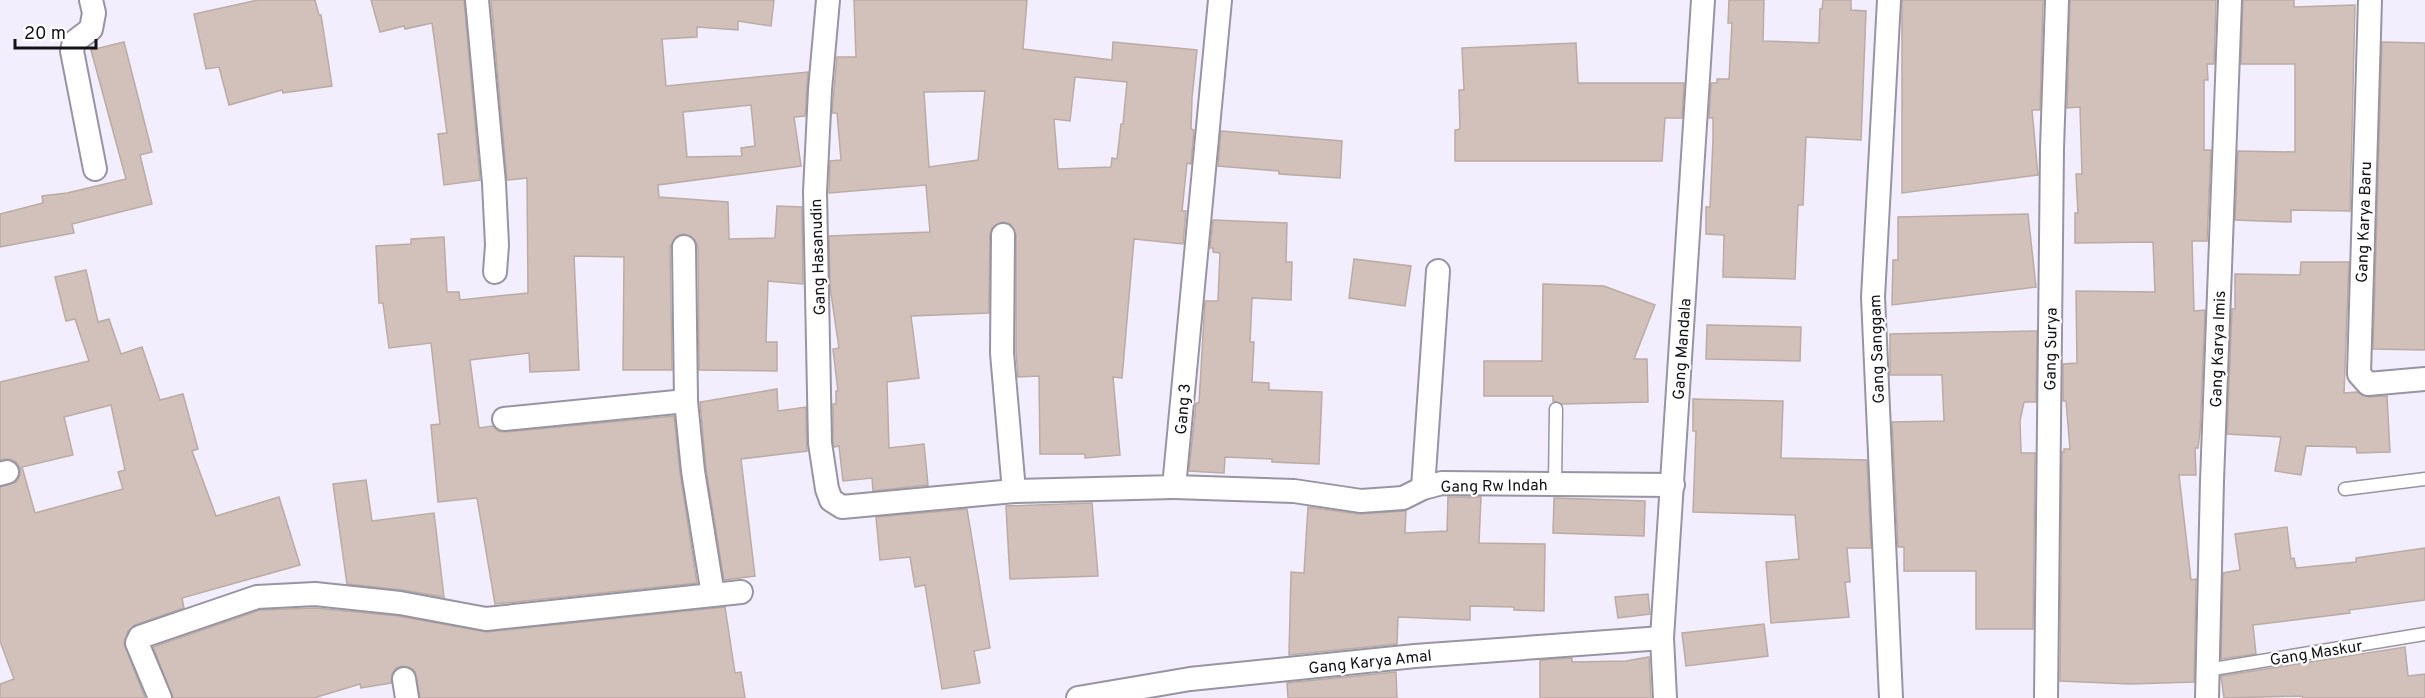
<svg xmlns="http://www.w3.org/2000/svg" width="2425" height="698" font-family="Overpass,sans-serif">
<rect width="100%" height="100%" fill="#f2eefd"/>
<g fill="#d1c1ba" stroke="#baaba4" stroke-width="1.5" fill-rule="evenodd">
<path d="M258 0H315L319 15H321L332 86 283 93 282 90 229 105 219 67 206 69 194 14Z"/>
<path d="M371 0H464L480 180 444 185 438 134 447 133 432 23 405 29 404 26 380 32Z"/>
<path d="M491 0H774L771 26 738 21V30L697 27V37L662 39 666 86 808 72 805 116 794 117 801 166 658 185 659 197 728 202 729 239 775 238 777 206 802 207 803 284 768 281 766 342H777V371L699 370 698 247 695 240 684 234 677 236 670 247 672 370H623L624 257 574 256 579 370 530 372 529 353 470 360 479 428 493 426 498 431 505 432 674 416 680 473 697 583 495 604 477 498 438 502 431 425 440 424 431 343 389 348 383 303H379L376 246 411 244V239L444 237 447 292H459L460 300 528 293 527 178 507 180ZM751 105 755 146 741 148 742 156 687 157 683 112Z"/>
<path d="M854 0H1027L1023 49 1112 60 1113 42 1197 50 1192 98 1191 129 1194 130 1191 164 1187 163 1182 211H1186L1183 244 1134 239 1122 378 1113 377 1120 455 1085 458V454H1040L1039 376 1018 377 1016 352V235L1010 224 1003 222 992 228 990 234 989 313 911 316 919 378 887 382 889 448 924 444 928 485 873 491 872 478 843 481 839 446 834 447 833 442V404H836V391H838L833 349 839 348 830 287 829 236 930 232 926 185 829 193 830 161 841 160 837 113H832L837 57H856ZM1075 77 1127 82 1123 124H1121L1117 159 1112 158 1111 167 1058 169 1054 119 1070 121ZM985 91 978 160 929 167 924 92Z"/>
<path d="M1729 0H1764L1763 41 1819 43 1820 9H1822L1823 0H1851V10L1866 11 1861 140 1806 137 1803 205H1798L1795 279 1723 277 1724 235 1706 234V207H1710L1713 141V118H1709L1711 83H1717V79H1729L1732 23H1728Z"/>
<path d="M1902 0H2043L2040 110H2032L2038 175 1902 193Z"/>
<path d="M2070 0H2216L2214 64H2207L2208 80H2204V150H2211L2207 241H2192L2194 311 2205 310 2200 432 2198 448H2195L2196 475H2179L2191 580 2196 579 2194 682 2130 684 2060 681 2062 452H2064V449H2070L2066 401H2063V364L2077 363 2076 291 2155 292 2153 242 2075 243V213H2078L2076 174H2082L2080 107 2067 108Z"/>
<path d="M2243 0H2294V7L2355 5 2350 211 2291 210V222L2235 220 2238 151 2295 152V64H2241Z"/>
<path d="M124 42 152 152 140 155 152 204 72 224 74 233 0 247V214L43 203 42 196 67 193 126 179 91 50Z"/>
<path d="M2382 42 2425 43V350L2373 349Z"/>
<path d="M1576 43 1578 83H1684L1682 118H1665L1662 161H1455V130L1460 129 1459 90H1464L1462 48Z"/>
<path d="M1221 131 1342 141 1340 178 1279 174V171L1218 166Z"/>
<path d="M2028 214 2036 287 1892 305 1893 260H1898V217Z"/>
<path d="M1213 220 1287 223 1286 262H1292L1291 300 1252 298 1250 342H1254L1252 382 1269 383V390L1322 392 1319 464 1272 462V459L1225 457 1224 473 1189 471 1196 403H1199L1205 301H1218L1220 253 1213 252V248H1210Z"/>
<path d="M1354 259 1411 266 1405 306 1349 298Z"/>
<path d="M2301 262H2349L2344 393 2357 392 2369 397 2387 396 2390 452 2357 453 2356 447 2306 446 2301 475 2275 471 2281 437 2227 434 2232 309H2235V274L2300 275Z"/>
<path d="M86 270 98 322 109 319 121 354 142 347 160 400 183 394 198 449 192 451 216 516 279 497 300 565 182 598 184 608 135 625 128 631 124 643 145 698H0V684L14 679 0 641V487L16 482 20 475V468L16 462 10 459 0 460V382L89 361 75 319 66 321 55 277ZM111 405 125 470 118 472 123 489 35 513 22 467 73 455 64 417Z"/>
<path d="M1543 284 1604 286 1655 305 1634 359H1647L1648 402 1562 404 1553 401V396H1484V361H1542Z"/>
<path d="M1707 325 1801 327 1800 361 1706 359Z"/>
<path d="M2037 331 2036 402H2024L2020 421 2021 453H2035L2033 629H1976V571H1904V547H1898L1892 422 1944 421 1942 375H1890V334Z"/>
<path d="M777 389 778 411 806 407 807 451 741 459 755 576 724 580 706 469 700 402Z"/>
<path d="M1693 399 1783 401 1781 458 1867 460 1871 548H1847L1850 582H1845L1849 617 1771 623 1766 562 1799 559 1795 515 1693 512 1696 431H1693Z"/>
<path d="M366 480 372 521 434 513 444 597 402 590 347 584 333 484Z"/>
<path d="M1448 497H1481L1479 543 1545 544 1544 611 1514 610V607L1470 606V620L1398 617 1397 644 1289 655 1291 572 1304 573 1308 507 1359 514 1406 511 1405 533 1447 531Z"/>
<path d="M1554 498 1645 501 1644 536 1553 533Z"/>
<path d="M1092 503 1098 576 1010 579 1006 506Z"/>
<path d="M967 509 990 648 974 651 980 683 942 689 925 585 915 587 910 557 880 560 876 517Z"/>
<path d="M2287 527 2291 559 2294 558 2296 568 2356 562V558L2425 548V600L2349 610 2350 613 2253 625 2256 654 2221 659 2223 573 2240 570 2235 534Z"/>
<path d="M1648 594 1650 614 1618 618 1615 597Z"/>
<path d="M725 607 735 673 741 672 745 698H420L415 671 409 667 402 666 396 668 392 674 391 683 361 688 360 684 314 698H173L153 647 260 610 315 608 398 616 487 632Z"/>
<path d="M1764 624 1768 656 1686 666 1682 633Z"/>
<path d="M2405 647 2408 676 2425 674V698H2303L2302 696 2224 698 2221 676Z"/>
<path d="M1649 657 1651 698H1540V660L1572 658V662L1626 661Z"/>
<path d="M1396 672 1397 698H1288L1287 683Z"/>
</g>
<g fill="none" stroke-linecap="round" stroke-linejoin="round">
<g stroke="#9894a2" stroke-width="15">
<g id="lane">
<path d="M1555 484 1556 409"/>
<path d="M2345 489 2425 479"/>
<path d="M2207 670 2425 634"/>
</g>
</g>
<g stroke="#9894a2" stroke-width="26">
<g id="street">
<path d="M91 0 94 13 91 29 74 42 72 51 95 169"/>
<path d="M477 0 494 183 497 245 495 272"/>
<path d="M828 0 820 90 815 192 820 443 827 489 831 500 842 507 1014 491 1174 487 1220 0"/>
<path d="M1889 0 1873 297 1891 698"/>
<path d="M2370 0 2359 374 2368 384 2425 379"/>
<path d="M1003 235 1002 353 1014 491"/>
<path d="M684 247 686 401 693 471 713 595"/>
<path d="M504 419 686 401"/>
<path d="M0 474 7 472"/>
<path d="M1174 487 1294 491 1361 501 1403 498 1423 488 1442 483 1673 485"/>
<path d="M1423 488 1438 271"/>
<path d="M404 679 407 698"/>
<path d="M160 698 137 643 140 637 257 597 315 594 400 603 486 619 741 592"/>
<path d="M1078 698 1190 679 1415 656 1662 638"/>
<path d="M1665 698 1662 638 1703 0"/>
<path d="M2046 698 2052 149 2057 0"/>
<path d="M2207 698 2212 481 2230 0"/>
</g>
</g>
<use href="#lane" stroke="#fff" stroke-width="12"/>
<use href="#street" stroke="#fff" stroke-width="22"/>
</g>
<g text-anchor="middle" stroke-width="4.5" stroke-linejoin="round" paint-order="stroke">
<g font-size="16" fill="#141217" stroke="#fff">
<text transform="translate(2363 222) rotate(-88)" y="6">Gang Karya Baru</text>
<text transform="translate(817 257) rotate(-92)" y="6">Gang Hasanudin</text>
<text transform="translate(1681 349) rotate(-86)" y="6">Gang Mandala</text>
<text transform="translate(1876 349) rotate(-92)" y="6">Gang Sanggam</text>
<text transform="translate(2050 349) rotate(-89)" y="6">Gang Surya</text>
<text transform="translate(2217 349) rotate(-88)" y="6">Gang Karya Imis</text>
<text transform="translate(1182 409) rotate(-85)" y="6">Gang 3</text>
<text transform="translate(1494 485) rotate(-1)" y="6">Gang Rw Indah</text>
<text transform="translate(2316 652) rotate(-9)" y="6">Gang Maskur</text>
<text transform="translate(1370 661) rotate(-6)" y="6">Gang Karya Amal</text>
</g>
</g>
<path d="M15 39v9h81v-9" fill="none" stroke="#141217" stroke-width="3"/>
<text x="24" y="39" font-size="18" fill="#141217" stroke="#ffffff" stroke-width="4.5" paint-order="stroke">20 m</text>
</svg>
